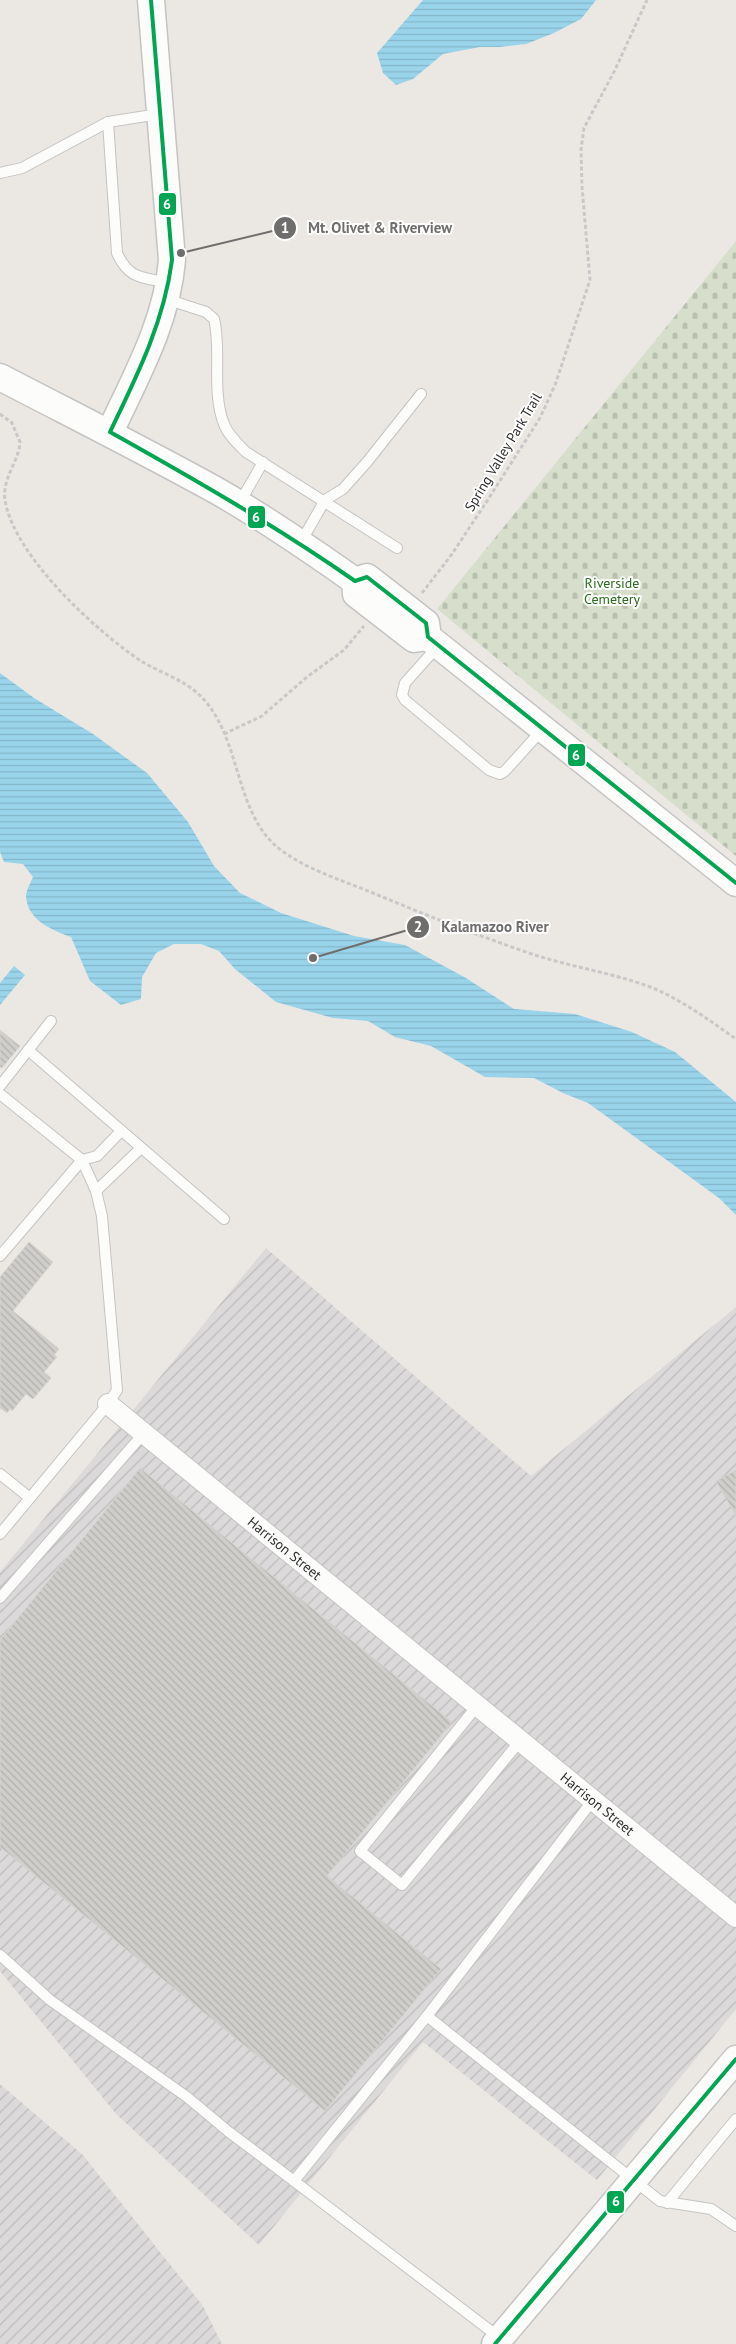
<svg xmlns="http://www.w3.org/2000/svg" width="736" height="2344" font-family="'PT Sans',sans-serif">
<defs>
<pattern id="industrial-furrows" width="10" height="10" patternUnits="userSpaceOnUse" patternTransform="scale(1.25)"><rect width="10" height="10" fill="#dcd9db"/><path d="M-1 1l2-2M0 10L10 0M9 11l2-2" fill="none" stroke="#bdbbbc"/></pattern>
<pattern id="cemetery-stones" width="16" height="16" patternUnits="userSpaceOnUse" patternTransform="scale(1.25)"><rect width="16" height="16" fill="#d7dfcc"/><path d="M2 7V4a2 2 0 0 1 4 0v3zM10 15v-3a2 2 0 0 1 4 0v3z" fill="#b9c0b0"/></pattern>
<pattern id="water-rules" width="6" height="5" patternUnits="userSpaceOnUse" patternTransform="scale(1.25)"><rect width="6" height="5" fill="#99d4eb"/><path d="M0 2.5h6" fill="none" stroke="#84b6ca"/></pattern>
<pattern id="building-back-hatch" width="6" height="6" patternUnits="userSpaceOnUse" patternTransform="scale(1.25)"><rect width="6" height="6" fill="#d0cecb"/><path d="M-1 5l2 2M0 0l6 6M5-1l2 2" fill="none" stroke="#b3b1af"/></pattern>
</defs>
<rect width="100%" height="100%" fill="#ebe8e4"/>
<g fill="url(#industrial-furrows)">
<path d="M266 1248 531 1476 736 1307V2009L597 2180 423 2042 259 2245 116 2114 0 1971V1572Z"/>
<path d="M0 2084 83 2155 203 2306 222 2344H0Z"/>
</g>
<path fill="url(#cemetery-stones)" d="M736 241V856L437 609Z"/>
<g fill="url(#water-rules)">
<path d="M423 0H596L581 19 554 33 526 44 500 47H480L443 54 413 79 396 85 383 73 377 53Z"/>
<path d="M0 673 34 698 93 734 147 773 188 822 214 866 240 893 281 913 354 936 405 945 466 978 514 1009 575 1014 632 1032 675 1052 736 1102V1215L719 1198 588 1103 563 1093 534 1078 485 1077 431 1046 395 1037 368 1021 333 1018 276 1002 235 969 219 951 201 944H174L156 953 142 977 141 999 121 1005 90 981 71 937C52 930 27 920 26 896 26 890 31 882 33 877L23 864 4 862 0 852Z"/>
<path d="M14 966 25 975 0 1005V983Z"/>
</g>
<g fill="url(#building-back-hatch)" stroke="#d6d4d0">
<path d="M0 1030 20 1046 2 1068 0 1067Z"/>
<path d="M29 1242 53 1262 13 1311 59 1349 54 1355 57 1357 44 1372 51 1378 33 1399 26 1394 12 1411 10 1409 7 1413 0 1408V1277Z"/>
<path d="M140 1468 452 1722 327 1876 441 1969 325 2111 0 1847V1640Z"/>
<path d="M736 1470V1516L716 1481Z"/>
</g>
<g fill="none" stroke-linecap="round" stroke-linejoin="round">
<g stroke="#c5c4c4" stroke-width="12">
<g id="service">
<path d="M159 114 108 122 117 253C129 280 143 277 169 283"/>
<path d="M0 173 22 168 108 122"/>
<path d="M166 299 206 312 214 319C222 351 211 391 224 424 228 435 238 444 246 452L397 548"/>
<path d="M239 504 263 462"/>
<path d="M301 542 325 500 343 489 367 462 421 394"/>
<path d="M438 646 405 683 402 695 405 700 489 770 500 774 505 771 542 730"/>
<path d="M28 1050 224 1219"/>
<path d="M0 1086 51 1021"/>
<path d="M0 1094 82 1160 96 1191 102 1216 117 1390 108 1404 0 1534"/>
<path d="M96 1191 141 1148"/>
<path d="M0 1256 82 1160 97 1156 121 1131"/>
<path d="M0 1474 30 1498"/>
<path d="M0 1598 144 1433"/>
<path d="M477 1706 360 1851 402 1885 520 1741"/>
<path d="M593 1800 427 2016 660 2201 711 2209 736 2226"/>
<path d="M0 1955 50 2000 187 2097 229 2132 294 2181 427 2016"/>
<path d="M294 2181 500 2338"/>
<path d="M667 2203 736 2119"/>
</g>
</g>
<g stroke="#c5c4c4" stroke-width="22">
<g id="minor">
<path id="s1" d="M108 1404 736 1917"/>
</g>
</g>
<g stroke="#c5c4c4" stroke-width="29">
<g id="tertiary">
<path d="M0 377C73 415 147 452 219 492 266 519 311 550 355 581"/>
<path d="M110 432C136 376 167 322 172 260L151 0"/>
<path d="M355 581 367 577 426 623 428 637 736 883"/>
<path d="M355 581 356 594 414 639 428 637"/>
<path d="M495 2344 736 2059"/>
</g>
</g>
<g stroke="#c8c8c8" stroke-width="3" stroke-dasharray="4 2.5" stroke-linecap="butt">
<path d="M0 414 12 423 20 442C19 462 2 477 5 500 14 556 96 631 141 661 159 672 179 678 195 691 245 733 230 816 285 853 311 871 344 881 373 893 423 914 474 934 526 952 563 965 602 971 639 983 674 994 706 1018 736 1039"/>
<path d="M422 593 452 554 487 501 540 418 555 385 590 280 582 187 581 150 584 128 615 70 647 0"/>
<path d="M224 734 262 716 307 677 344 650 364 626"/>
</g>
<use href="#service" stroke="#fcfcfb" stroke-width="10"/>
<use href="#minor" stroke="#fcfcfb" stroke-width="20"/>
<use href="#tertiary" stroke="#fcfcfb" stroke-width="26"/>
<g stroke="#fff" stroke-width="8">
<g id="bus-1">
<path d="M151 0 172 260C164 322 137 376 110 432 194 479 276 526 355 581L367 577 426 623 428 637 736 883"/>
<path d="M495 2344 736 2059"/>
</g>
</g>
<use href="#bus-1" stroke="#00a651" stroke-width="4"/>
</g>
<g text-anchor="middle" stroke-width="4" stroke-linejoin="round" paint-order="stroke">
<g font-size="14" fill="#2d2d2d" stroke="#fff">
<text transform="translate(503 452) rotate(-59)" y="5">Spring Valley Park Trail</text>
<text dy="5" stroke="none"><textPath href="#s1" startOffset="228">Harrison Street</textPath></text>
<text dy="5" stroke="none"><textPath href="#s1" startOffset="632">Harrison Street</textPath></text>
</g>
<g font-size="14" fill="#2b6c1c" stroke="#fff">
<text x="612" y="588">Riverside<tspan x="612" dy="16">Cemetery</tspan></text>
</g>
</g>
<path fill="none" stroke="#706e6d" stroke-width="2" d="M181 253L285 228M313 958L418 927"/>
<g fill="#706e6d" stroke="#fff" stroke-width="2">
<circle cx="181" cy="253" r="5"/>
<circle cx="313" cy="958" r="5"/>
<circle cx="285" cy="228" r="12"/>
<circle cx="418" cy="927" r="12"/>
</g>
<g font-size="15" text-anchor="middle" font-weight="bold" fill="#fff">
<text x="285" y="233">1</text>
<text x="418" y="932">2</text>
</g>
<g font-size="15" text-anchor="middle" font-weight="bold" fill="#706e6d" stroke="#fff" stroke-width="4" stroke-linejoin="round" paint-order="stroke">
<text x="380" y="233">Mt. Olivet &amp; Riverview</text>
<text x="495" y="932">Kalamazoo River</text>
</g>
<g stroke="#fff" stroke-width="2">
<rect x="158" y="192" width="19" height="24" rx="5" fill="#00a651"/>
<rect x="247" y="505" width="19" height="24" rx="5" fill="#00a651"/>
<rect x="567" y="743" width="19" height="24" rx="5" fill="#00a651"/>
<rect x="606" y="2190" width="19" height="24" rx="5" fill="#00a651"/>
</g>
<g font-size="14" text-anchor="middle" font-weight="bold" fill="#fff">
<text x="167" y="209">6</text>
<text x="256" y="522">6</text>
<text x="576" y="760">6</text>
<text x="616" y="2206">6</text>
</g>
</svg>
